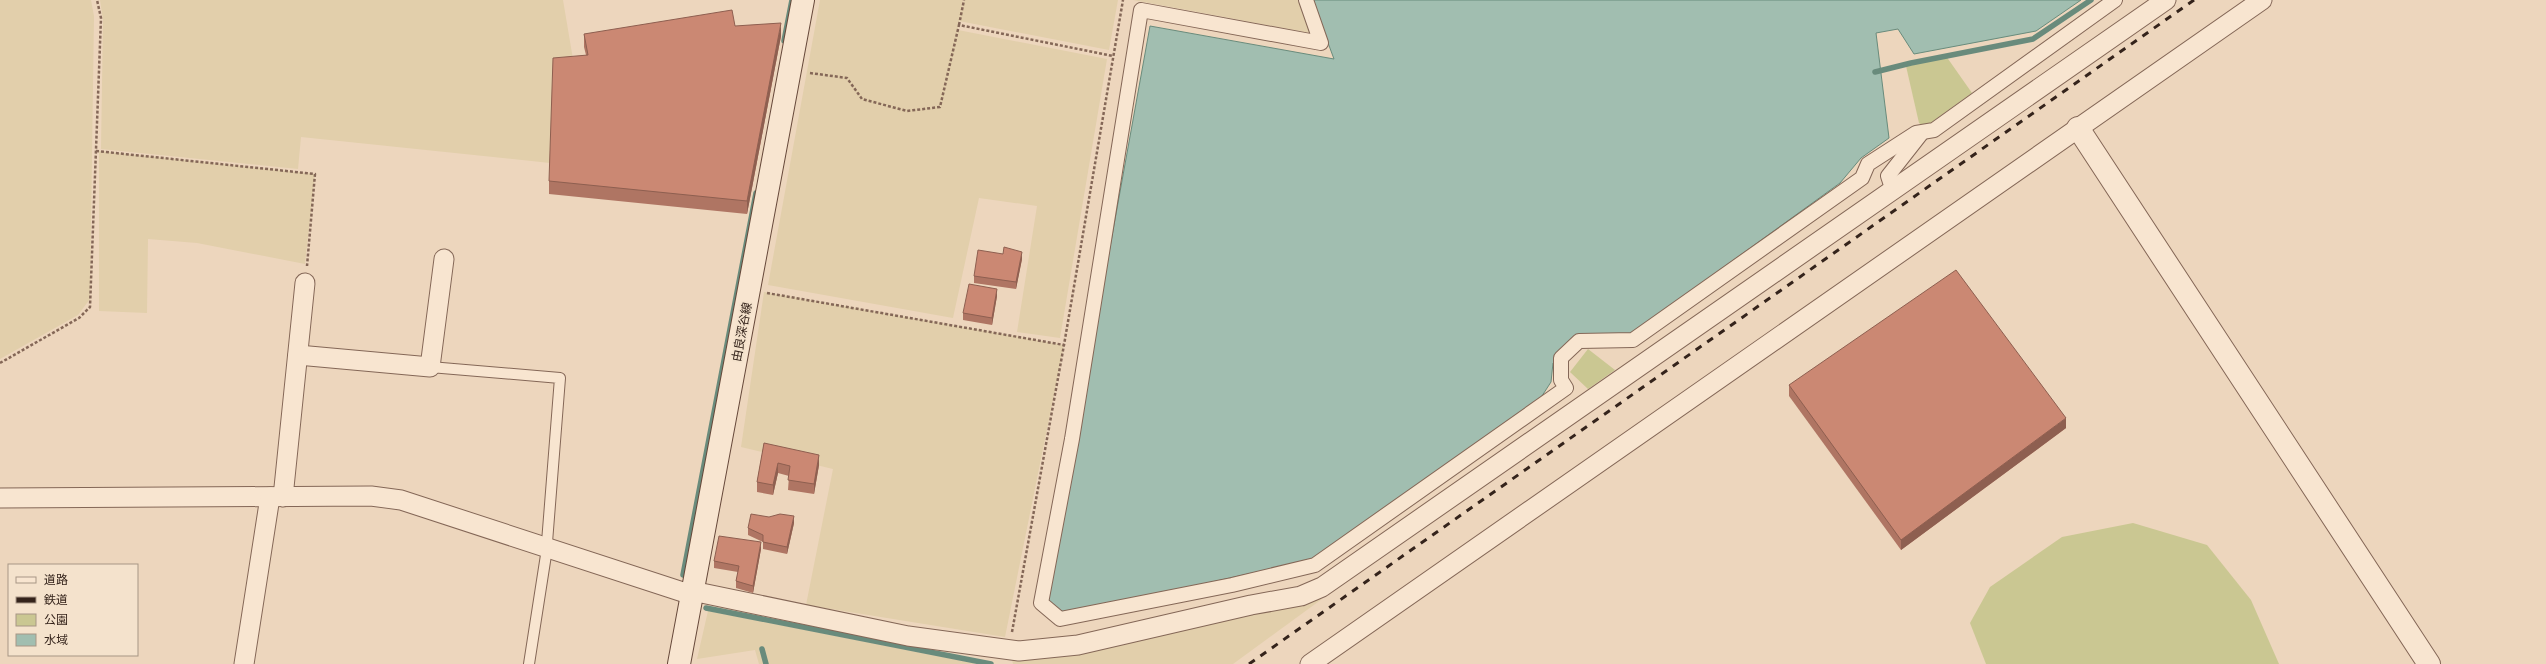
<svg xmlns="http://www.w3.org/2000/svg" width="2546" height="664" font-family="Bitter,'Noto Sans JP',serif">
<rect width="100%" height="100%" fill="#edd6bd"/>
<g fill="#e2cfab">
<path d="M0 0H91L94 16 90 299 78 315 0 359Z"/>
<path d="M100 0H563L575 71 550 163 301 137 298 169 101 149 103 20Z"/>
<path d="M820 0H963L961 13 964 0H1118L1109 50 959 21 958 30 1107 59 1060 338 1017 332 1037 206 979 198 953 318 768 285Z"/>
<path d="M1133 0H1298L1310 33Z"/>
<path d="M99 151 315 174 305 264 197 243 148 239 147 313 99 311Z"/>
<path d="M764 292 1064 345 1005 637 806 605 833 469 741 447Z"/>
<path d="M1318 597 1322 599 1233 664H1013L1012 660Z"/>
<path d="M708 611 978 664H759L755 650 697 659Z"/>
</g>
<g fill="#cac792">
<path d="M1946 56 1972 93 1925 127 1919 123 1906 66Z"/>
<path d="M1588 349 1615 370 1588 389 1570 372Z"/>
<path d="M2133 523 2207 545 2251 600 2279 664H1986L1970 623 1990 587 2062 537Z"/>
</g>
<path fill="#a1beb0" stroke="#698b7c" d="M1312 0H2081L2036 31 1914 54 1898 29 1876 33 1889 138 1861 158 1840 183 1630 335 1580 337 1553 363 1551 382 1538 402 1311 560 1063 615 1046 601 1150 26 1334 59Z"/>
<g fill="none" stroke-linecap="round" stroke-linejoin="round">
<g stroke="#698b7c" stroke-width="5.5">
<path d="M784 41 792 0"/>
<path d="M1875 72 1911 63 2033 39 2091 0"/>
<path d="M683 575 756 193"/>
<path d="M706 608 991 664"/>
<path d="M762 649 766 664"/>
</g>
<g stroke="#846757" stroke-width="12">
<path id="service" d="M430 367 560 378 546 555 529 664"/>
</g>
<g stroke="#846757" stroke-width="16">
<g id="pedestrian">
<path d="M1306 0 1321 43 1141 10 1072 439 1041 603 1060 619 1232 585 1315 565 1566 388 1561 380V358L1579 341 1633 340 1862 178 1868 164 1916 133 1934 130 2115 0"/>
<path d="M1893 191 1888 176 1921 134"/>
</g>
</g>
<g stroke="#846757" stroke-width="21">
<g id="minor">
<path d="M298 355 430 367 444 259"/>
<path d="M283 497 305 283"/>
<path d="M0 498 371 496 401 500 692 595"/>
<path d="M692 591 908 636 1019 651 1078 645 1251 605 1301 596 1322 587 2166 0"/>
<path d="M244 664 270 497"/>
<path d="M1310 664 2262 0"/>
</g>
</g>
<g stroke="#846757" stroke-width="24">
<path id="tertiary" d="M2078 128 2429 664"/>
</g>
<g stroke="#66483a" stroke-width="24">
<path id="secondary" d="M679 664 803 0"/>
</g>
<g stroke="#846757" stroke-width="2.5" stroke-dasharray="3 2" stroke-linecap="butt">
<path d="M959 25 964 0"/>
<path d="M810 73 847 78 862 99 907 111 940 107 959 25 1113 56"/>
<path d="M96 151 315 174 307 266"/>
<path d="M767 293 1064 345"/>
<path d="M0 363 79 318 90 307 101 18 97 0"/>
<path d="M1012 632 1064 345 1123 0"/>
</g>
<use href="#service" stroke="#f8e5d0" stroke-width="10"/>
<use href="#pedestrian" stroke="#f8e5d0" stroke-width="14"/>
<use href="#minor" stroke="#f8e5d0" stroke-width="19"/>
<use href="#tertiary" stroke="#f8e5d0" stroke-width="22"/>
<use href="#secondary" stroke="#f8e5d0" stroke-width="22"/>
<path stroke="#34231b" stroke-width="3" stroke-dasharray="7 7" stroke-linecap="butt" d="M1249 664 2194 0"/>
</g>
<g fill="#af7563">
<path d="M735 26 781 36 747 214 549 194V181L586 55 584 47V34Z"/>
<path d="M1022 259 1016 289 974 283V276Z"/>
<path d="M997 296 992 325 963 320V313Z"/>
<path d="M1789 385 2066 428 1901 550 1789 396Z"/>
<path d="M764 443 819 465 814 494 788 490 789 476 778 473 773 495 757 492V482Z"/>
<path d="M794 523 787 554 763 549V542L748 535V528Z"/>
<path d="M761 549 753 593 736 588V581L738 572 714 568V561Z"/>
</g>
<g fill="#8e5f50">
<path d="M781 23V36L747 214V201Z"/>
<path d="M1022 252V259L1016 289V282Z"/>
<path d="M997 289V296L992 325V318Z"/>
<path d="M2066 418V428L1901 550V540Z"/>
<path d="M819 455V465L814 494V484Z"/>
<path d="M778 463V473L773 495V485Z"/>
<path d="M794 516V523L787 554V547Z"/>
<path d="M761 542V549L753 593V586Z"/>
</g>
<g fill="#cb8873" stroke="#8e5f50">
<path d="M732 10 735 26 781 23 747 201 549 181 553 58 588 55 584 34Z"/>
<path d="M1004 247 1022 252 1016 282 974 276 978 250 1003 254Z"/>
<path d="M1956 270 2066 418 1901 540 1789 385Z"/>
<path d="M969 284 997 289 992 318 963 313Z"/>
<path d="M764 443 819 455 814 484 788 480 790 466 778 463 773 485 757 482Z"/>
<path d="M751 514 769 517 780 514 794 516 787 547 763 542V535L748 528Z"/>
<path d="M719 536 761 542 753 586 736 581 739 566 714 561Z"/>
</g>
<g text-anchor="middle" stroke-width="3.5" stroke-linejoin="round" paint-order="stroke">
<g font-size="12" fill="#34231b" stroke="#f4e2cc">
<text transform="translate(742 332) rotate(-79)" y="4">由良深谷線</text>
</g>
</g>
<rect x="8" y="564" width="130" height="92" fill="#f4e2cc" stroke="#a79685"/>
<rect x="16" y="577" width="20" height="6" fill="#f8e5d0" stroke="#a79685"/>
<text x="44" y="584" font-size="12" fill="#34231b">道路</text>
<rect x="16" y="597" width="20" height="6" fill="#34231b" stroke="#a79685"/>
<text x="44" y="604" font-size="12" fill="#34231b">鉄道</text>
<rect x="16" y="614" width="20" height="12" fill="#cac792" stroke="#a79685"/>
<text x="44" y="624" font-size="12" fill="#34231b">公園</text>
<rect x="16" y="634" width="20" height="12" fill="#a1beb0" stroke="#a79685"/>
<text x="44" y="644" font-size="12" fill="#34231b">水域</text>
</svg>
